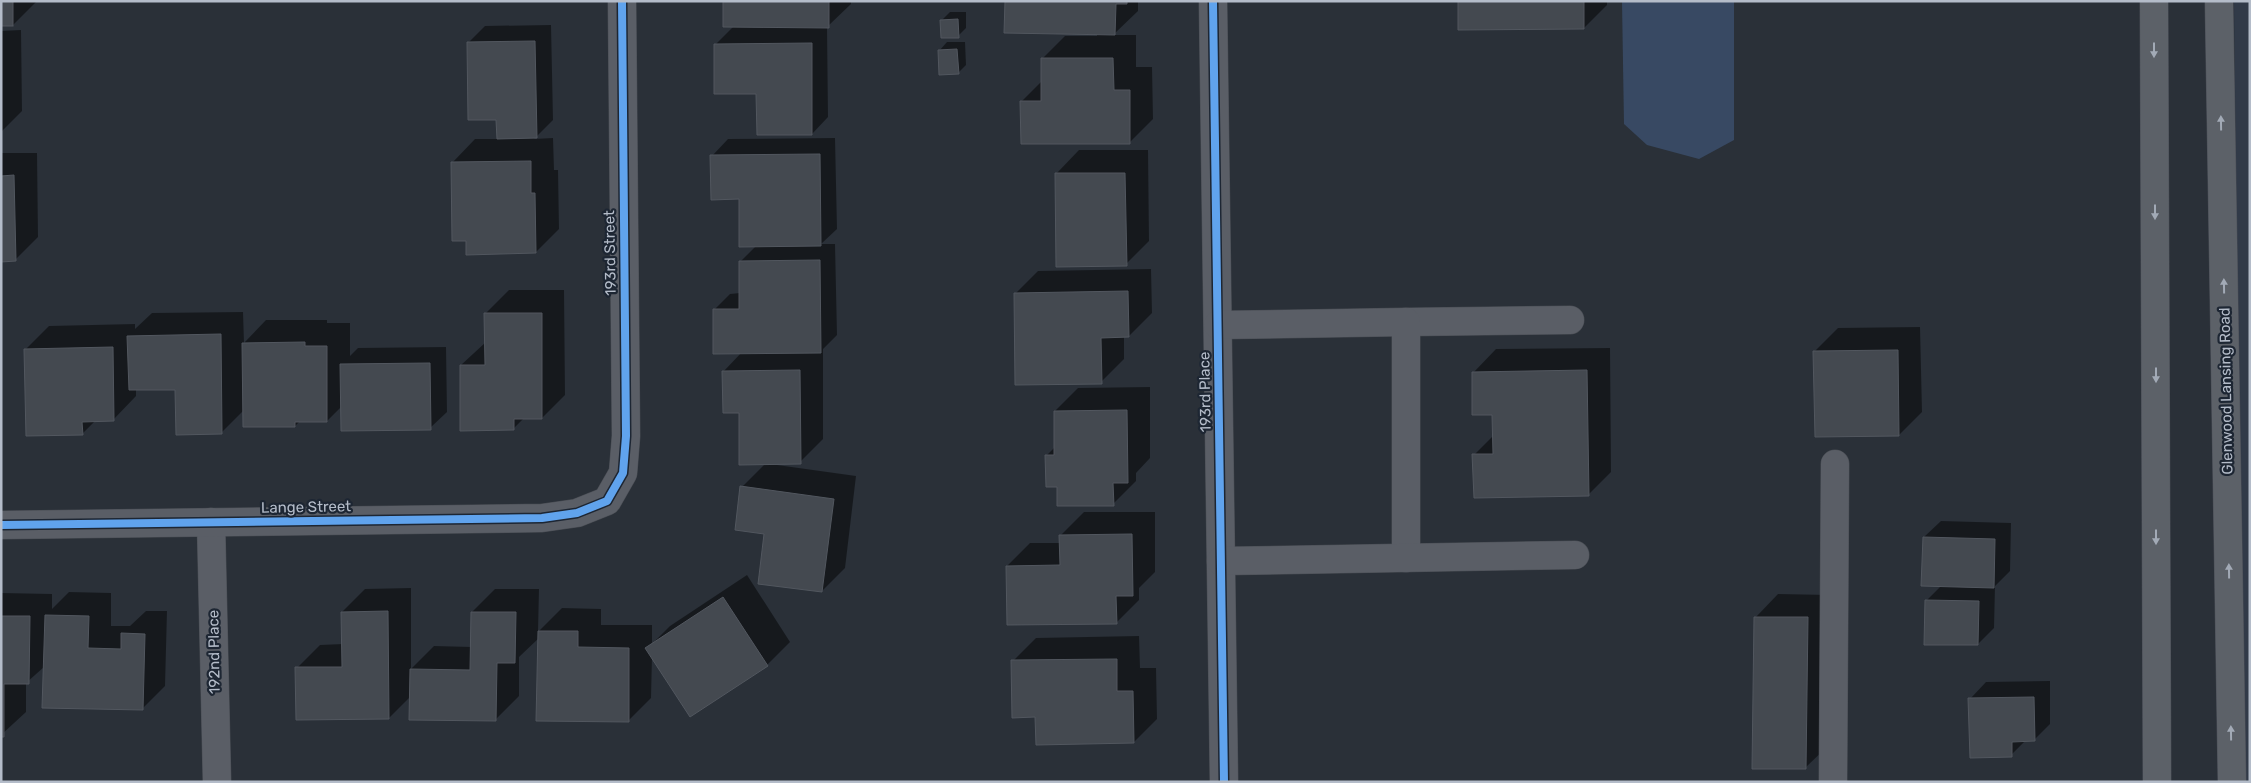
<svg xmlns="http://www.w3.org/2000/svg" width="2251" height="783" font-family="Rubik,sans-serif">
<rect width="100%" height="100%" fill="#2a3038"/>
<path fill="#313a48" d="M2234 1H2250V782H2243Z"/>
<path fill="#384963" d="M1622 1H1734V140L1699 159 1647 145 1624 124Z"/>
<g fill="#0007">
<path d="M1 1H36V2L13 25Z"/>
<path d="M724 1H851V4L827 27 828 117 812 134 758 93 715 45 734 26Z"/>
<path d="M1006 1H1138V11L1113 35H1136V67H1152L1153 119 1130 142 1021 102 1042 81V59L1065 36H1097V33Z"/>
<path d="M1459 1H1607V5L1584 28Z"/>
<path d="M950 12H966V28L958 36 942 20Z"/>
<path d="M551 25 553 120 534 139 553 138 554 170H558L559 229 536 252 467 240 452 163 475 139H498V118L468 43 485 26Z"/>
<path d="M21 30 22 111 1 132V31Z"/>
<path d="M947 42H965L966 65 958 73 939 51Z"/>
<path d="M835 138 837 229 821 244H835L837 335 823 349V439L800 462 770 464 856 476 845 568 822 591 766 533 742 487 766 463 740 411 723 372 742 352 714 310 730 294 740 293V262L756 246 740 198 712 156 728 139Z"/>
<path d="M1079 150H1148L1149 241 1126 264 1056 174Z"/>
<path d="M1 153H37L38 237 15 260 1 261Z"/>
<path d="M1151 269 1152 313 1129 336H1124V359L1101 382 1015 294 1038 271Z"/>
<path d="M509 290H564L565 395 542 418H524L513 429 461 365 486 342 485 314Z"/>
<path d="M243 312 244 343 266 320H327V323H350V356L358 348 446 347 447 412 430 428 342 406 327 421H300L295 426 244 410 221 433 176 389H136V396L113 420H96L82 434 26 349 49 326 135 324V329L152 313Z"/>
<path d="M1920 327 1922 412 1899 435 1815 351 1838 328Z"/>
<path d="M1610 348 1611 472 1588 495 1474 455 1494 435 1493 414 1473 373 1496 349Z"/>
<path d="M1150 387V458L1136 473V481L1113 504 1058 486 1046 456 1055 447V411L1078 388Z"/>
<path d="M1084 512H1155V572L1139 588V600L1116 623 1007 566 1030 543H1061V535Z"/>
<path d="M1941 521 2011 523 2010 571 1995 586 1994 628 1978 644 1926 601 1941 586 1924 537Z"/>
<path d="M747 575 790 642 767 665 652 656 651 698 628 721 539 638 519 657V696L496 719 411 696 389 718 297 668 320 645 343 644 342 612 365 589 411 588V669L434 646 472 647V612L495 589H539L538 632 562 608 601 609V625H652V644L670 626Z"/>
<path d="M69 592 111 593V626H130L146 611H167L165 686 142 709 44 667 26 683V712L1 735V593L52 594V609Z"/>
<path d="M1778 594 1830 595 1829 745 1805 768 1755 618Z"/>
<path d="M1139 636 1140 668H1156L1157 719 1134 742 1037 716 1013 661 1036 638Z"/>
<path d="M2050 681V724L2034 740H2026L2011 755 1970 699 1986 682Z"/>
</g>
<g fill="#444950" stroke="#52575f">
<rect x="1" y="1" width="12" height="25"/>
<path d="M723 1H829V28L723 27Z"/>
<path d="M1005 1H1127V4H1116L1115 35 1004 33Z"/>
<path d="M1458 1H1584V29L1458 30Z"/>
<path d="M958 19 959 38H941L940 20Z"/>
<path d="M535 41 537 138 497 139 496 120H468L467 42Z"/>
<path d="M812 43V135H757L756 94H714V44Z"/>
<path d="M957 49 959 74 939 75 938 50Z"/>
<path d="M1041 58H1113L1114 90H1130V144H1021L1020 101H1041Z"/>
<path d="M820 154 821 246 739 247V199L711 200 710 155Z"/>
<path d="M531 161V193H535L536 253 466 255V241H452L451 162Z"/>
<path d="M1055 173H1125L1127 266 1056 267Z"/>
<path d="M14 175 16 261 1 262V176Z"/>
<path d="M820 260 821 353 713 354V309H739V261Z"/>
<path d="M1128 291 1129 337 1101 338 1102 384 1015 385 1014 293Z"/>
<path d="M484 313H542V419H514V430L460 431V365H485Z"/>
<path d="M221 334 222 434 176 435 175 390H129L127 336Z"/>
<path d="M305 342V346H327V422H295V427H243L242 343Z"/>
<path d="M113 347 114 421 82 422 83 435 26 436 24 349Z"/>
<path d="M1898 350 1899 436 1815 437 1813 351Z"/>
<path d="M430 363 431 430 341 431 340 364Z"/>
<path d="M800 370 801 464 739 465V413H723L722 371Z"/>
<path d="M1587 370 1589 496 1474 498 1472 454H1493L1492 415H1472V372Z"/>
<path d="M1127 410 1128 483H1113L1114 506H1057V487H1046L1045 455H1054V411Z"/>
<path d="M740 486 834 499 822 592 758 584 764 534 735 530Z"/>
<path d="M1132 534 1133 596H1116L1117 624 1007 625 1006 566 1060 565 1059 535Z"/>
<path d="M1923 537 1995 539 1994 588 1921 586Z"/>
<path d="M723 597 768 666 690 717 645 648Z"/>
<path d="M1925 600 1979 601 1978 645H1924Z"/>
<path d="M388 611 389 719 296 720 295 667H342L341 612Z"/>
<path d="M471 612H516L515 663H497L496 721 409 720 410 669 470 670Z"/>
<path d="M45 615 89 616 88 648 121 649V633L145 634 143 710 42 708Z"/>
<path d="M1 616H30L29 684H4V737H1Z"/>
<path d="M1754 617H1808L1806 769H1752Z"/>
<path d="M538 631H578V647L629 648V722L536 721Z"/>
<path d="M1117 659V691H1133L1134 743 1036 745 1035 717 1012 718 1011 660Z"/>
<path d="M2034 697 2035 741 2012 742V757L1970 758 1968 698Z"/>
</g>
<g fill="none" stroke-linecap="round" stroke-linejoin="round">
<g stroke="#484c53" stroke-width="29">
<g id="minor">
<path d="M1213 1 1224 782"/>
<path d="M1406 322 1570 320"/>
<path d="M1218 325 1406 322V558"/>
<path d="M211 522 217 782"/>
<path d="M1 525 542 518 577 513 607 501 623 473 626 436 622 1"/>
<path d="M1221 561 1575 555"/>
<path d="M1833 782 1835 464"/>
</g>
</g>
<g stroke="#484c55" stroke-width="29">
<g id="major">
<path d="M2154 1 2157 782"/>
<path d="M2219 1 2232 782"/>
</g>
</g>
<use href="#minor" stroke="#5a5e66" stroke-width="28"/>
<use href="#major" stroke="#5c6168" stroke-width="28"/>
<g stroke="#1d2633" stroke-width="11">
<g id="cycleway">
<path d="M1213 1 1224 782"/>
<path d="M1 525 542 518 577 513 607 501 623 473 626 436 622 1"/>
</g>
</g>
<use href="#cycleway" stroke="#60a3ed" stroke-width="8"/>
</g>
<defs><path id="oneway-solid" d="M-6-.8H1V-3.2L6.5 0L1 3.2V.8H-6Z" transform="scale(1.25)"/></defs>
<g fill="#a2aab6">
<use href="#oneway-solid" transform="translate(2154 50) rotate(90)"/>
<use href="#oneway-solid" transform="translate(2221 123) rotate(-91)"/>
<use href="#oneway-solid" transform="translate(2155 212) rotate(90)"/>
<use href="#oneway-solid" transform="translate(2224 286) rotate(-91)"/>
<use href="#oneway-solid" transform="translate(2156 375) rotate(90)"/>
<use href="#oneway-solid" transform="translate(2156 537) rotate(90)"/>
<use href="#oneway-solid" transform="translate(2229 571) rotate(-91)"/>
<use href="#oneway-solid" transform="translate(2231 733) rotate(-91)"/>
</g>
<g text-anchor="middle" stroke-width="4.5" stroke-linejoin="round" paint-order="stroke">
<g font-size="15" fill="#b4bcc9" stroke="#1d2633">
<text transform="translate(610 253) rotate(-91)" y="5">193rd Street</text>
<text transform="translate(2226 391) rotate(-91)" y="5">Glenwood Lansing Road</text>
<text transform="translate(1205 392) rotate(-91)" y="5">193rd Place</text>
<text transform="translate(306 507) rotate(-1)" y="5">Lange Street</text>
<text transform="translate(214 652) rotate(-91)" y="5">192nd Place</text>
</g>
</g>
<rect width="2251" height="783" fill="none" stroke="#b4bcc9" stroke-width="5"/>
</svg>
